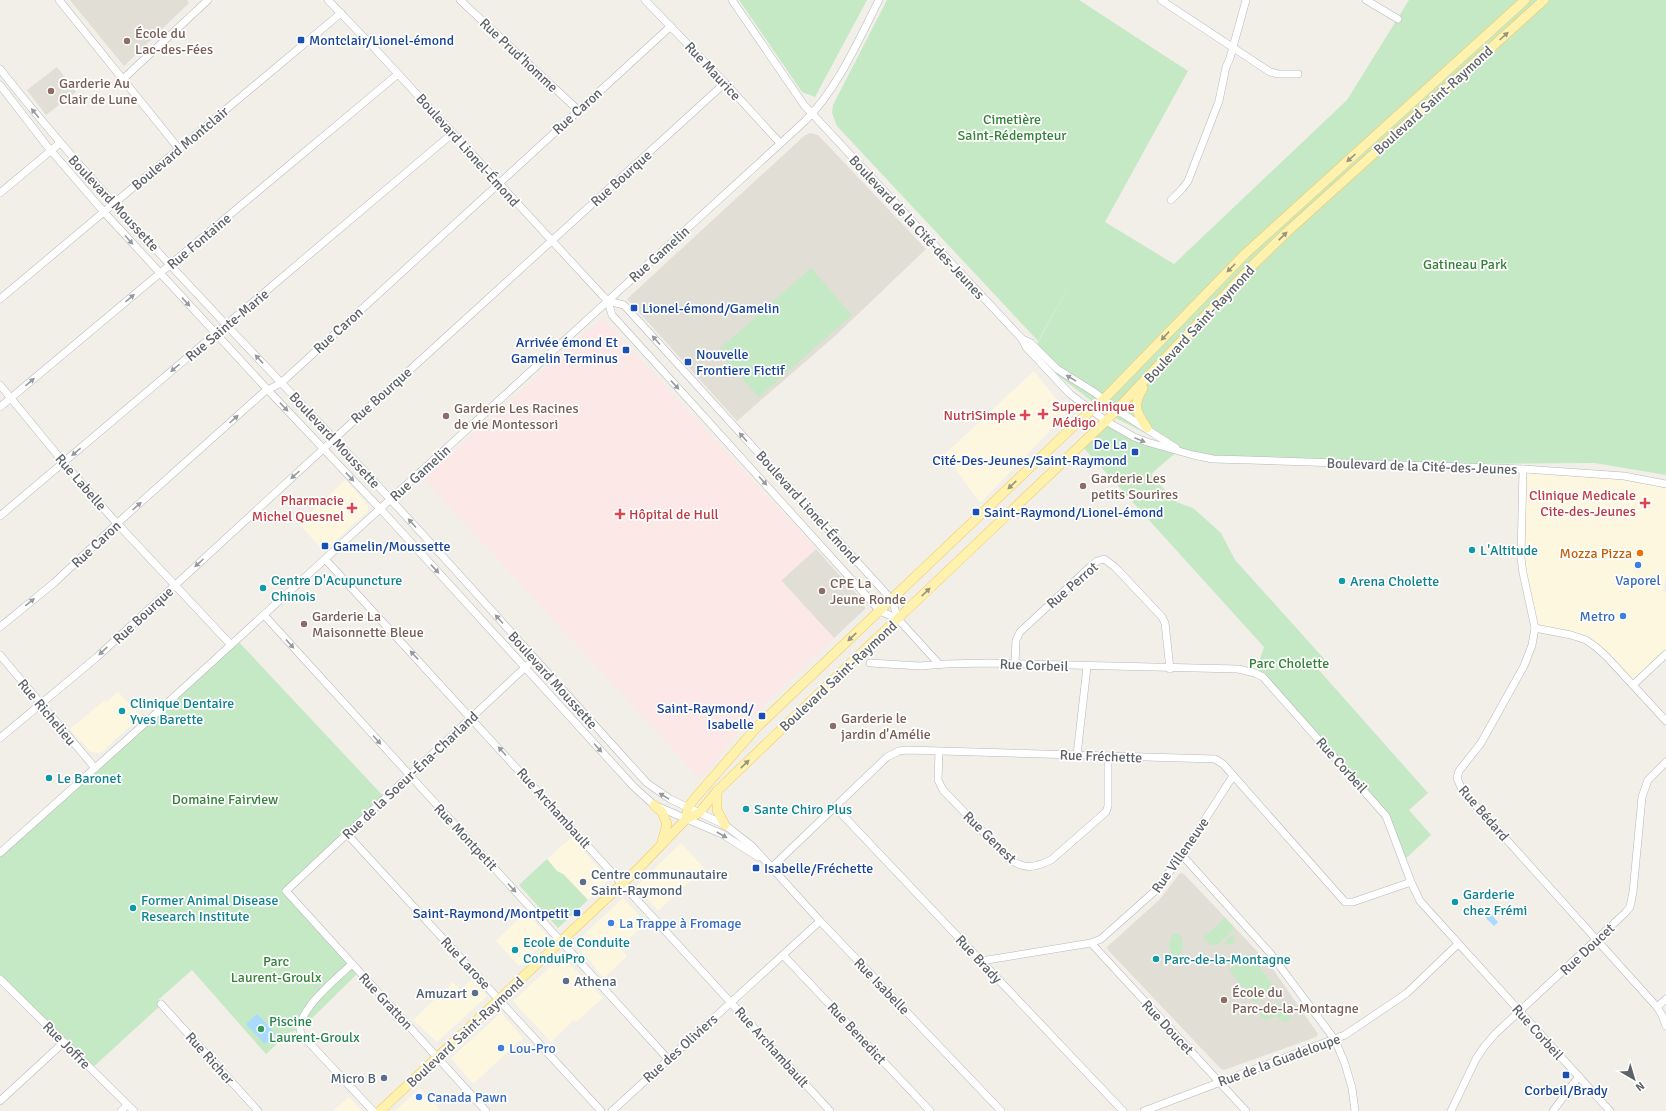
<svg xmlns="http://www.w3.org/2000/svg" width="1666" height="1111" font-family="Signika,sans-serif">
<rect width="100%" height="100%" fill="#f1efe8"/>
<g fill="#fef7e0">
<path d="M1034 371 1067 413 980 503 945 454Z"/>
<path d="M1523 469 1666 484V574L1663 591 1666 593V654L1633 685 1586 640 1535 628 1523 573Z"/>
<path d="M345 480 368 505V511L324 551 299 524Z"/>
<path d="M118 692 141 716 102 752 99 753 91 752 70 729 105 700 107 702Z"/>
<path d="M572 837 609 880 588 900 564 874 557 871 547 859Z"/>
<path d="M681 843 704 868 658 911 636 886Z"/>
<path d="M623 898 646 923 619 948 627 956 604 978 575 943Z"/>
<path d="M526 912 549 938 519 966 496 941Z"/>
<path d="M562 956 603 998 576 1022 574 1020 551 1042 513 1001Z"/>
<path d="M472 979 487 996 437 1042 413 1020 453 982 460 990Z"/>
<path d="M501 1013 523 1038 473 1084 451 1058Z"/>
<path d="M420 1088 441 1111H395Z"/>
<path d="M349 1097 362 1111H333Z"/>
</g>
<g fill="#e1ded6">
<path d="M70 0H187L189 3 124 66Z"/>
<path d="M57 67 76 92 46 115 27 90Z"/>
<path d="M810 133 818 135 926 249 835 336 737 421 627 299 804 136Z"/>
<path d="M816 549 863 601 865 609 834 638 781 580Z"/>
<path d="M1180 873 1184 874 1270 965 1318 1034 1316 1037 1224 1070 1221 1069 1108 950 1107 947 1160 899Z"/>
</g>
<path fill="#fce8e6" d="M602 318 816 549 781 581 834 638 766 703 738 733 700 779 424 479Z"/>
<g fill="#c5e8c5">
<path d="M739 0H867L815 97 802 92Z"/>
<path d="M887 0H1079L1188 71 1105 222 1174 264 1347 100 1409 0H1666V475L1595 463 1271 465 1239 461 1179 450 1151 474 1176 502 1193 508 1221 533 1235 560 1326 661 1318 669 1428 793 1409 810 1431 835 1403 861 1391 825 1255 673 1264 647 1081 445 1106 421 1124 432 1178 450 1110 415 1056 374 1032 353 1078 270 1038 341 837 126 832 113 833 105Z"/>
<path d="M811 268 852 315 759 397 717 351Z"/>
<path d="M237 640 385 798 286 891 359 972 300 1030 290 1032 266 1054 192 970 158 1000 161 1005 91 1069 0 979V853Z"/>
<path d="M547 859 557 871 563 874 588 900 558 928 519 885Z"/>
<path d="M1225 918 1235 928 1217 945H1211L1203 938Z"/>
<path d="M1178 933 1182 938 1183 950 1178 956 1174 955C1168 948 1168 942 1173 934Z"/>
<path d="M1232 935 1235 937 1234 942 1231 945 1224 943Z"/>
<path d="M1250 954 1275 988 1255 1003 1229 970Z"/>
<path d="M1282 1002 1288 1003 1292 1009 1291 1018 1285 1023 1276 1016 1265 1020 1260 1017V1013Z"/>
</g>
<g fill="#aadaff">
<path d="M1491 914 1498 922 1494 926 1486 918Z"/>
<path d="M257 1014 276 1034 265 1044 246 1024Z"/>
</g>
<g fill="none" stroke-linecap="round" stroke-linejoin="round">
<g stroke="#b5b8bc" stroke-width="8">
<g id="minor">
<path d="M59 0 179 149"/>
<path d="M328 0 377 51 602 295 608 301 624 305 892 600 898 619"/>
<path d="M460 0 578 110"/>
<path d="M645 0 725 83 780 143"/>
<path d="M732 0 804 105 1022 339 1026 347 1070 394 1106 421 1134 437 1147 442 1193 455 1213 459 1249 460 1523 469 1624 476 1666 484"/>
<path d="M1161 0 1270 72 1278 74H1298"/>
<path d="M1366 0 1398 19"/>
<path d="M0 69C104 201 223 320 338 443 443 554 544 670 647 783L670 799 725 825 752 846 820 921 1001 1111"/>
<path d="M123 79 208 0"/>
<path d="M0 85 47 146 103 211 267 389 386 515 634 787 654 805 722 834 758 857"/>
<path d="M0 193 60 143"/>
<path d="M1171 200 1182 189 1188 181 1219 101 1226 67 1230 58 1246 0"/>
<path d="M0 299 341 13"/>
<path d="M608 301 612 315 880 611 898 619 939 664"/>
<path d="M1022 339 1031 343 1057 369 1094 392 1117 410 1176 448"/>
<path d="M0 385 64 463 113 519 231 645"/>
<path d="M0 407 398 74"/>
<path d="M1523 469 1521 558 1523 573 1535 628 1532 645 1524 666 1481 743 1459 771 1457 778 1462 790 1657 1007 1662 1015 1666 1026"/>
<path d="M0 516 453 133"/>
<path d="M325 559 830 1111"/>
<path d="M264 615 668 1059"/>
<path d="M0 627 54 583 122 519 264 392 281 383 671 26"/>
<path d="M1535 628 1571 635 1586 640 1596 647 1607 657 1666 721"/>
<path d="M0 655 95 768"/>
<path d="M870 663 920 666 946 664 986 663 1238 669 1255 673 1263 677 1386 816 1411 882 1420 901 1610 1111"/>
<path d="M1015 664 1016 640 1020 632 1090 567 1097 561 1104 559 1115 567 1162 617 1165 623 1170 669"/>
<path d="M1633 685 1666 654"/>
<path d="M0 738 97 657 334 439 725 83"/>
<path d="M939 752 938 780 943 790 1008 858C1024 870 1034 868 1051 860L1106 812 1108 806V757"/>
<path d="M1077 755 1087 667"/>
<path d="M835 807 1123 1111"/>
<path d="M347 834 601 1111"/>
<path d="M0 853 142 726 805 121C838 88 858 41 879 0"/>
<path d="M1182 855 1270 953 1335 1040 1345 1064 1352 1088 1355 1111"/>
<path d="M771 868 887 757 899 751 907 750 1215 759 1223 764 1345 902H1353L1411 882"/>
<path d="M1091 943 1246 1111"/>
<path d="M783 955 930 1111"/>
<path d="M981 961 1091 943 1101 939 1156 890 1182 855 1233 776"/>
<path d="M352 964C338 977 293 1013 301 1034L373 1111"/>
<path d="M0 979 134 1111"/>
<path d="M161 1004 258 1111"/>
<path d="M1657 1007 1666 999"/>
<path d="M0 1101 64 1042"/>
<path d="M121 1111 127 1105"/>
<path d="M486 1111 286 891 534 659"/>
<path d="M612 1111 820 921"/>
<path d="M1144 1111 1345 1035 1407 993 1458 944"/>
<path d="M1451 1111 1476 1059 1484 1047 1495 1034 1625 913 1630 907 1633 892 1642 797 1648 780 1666 762"/>
<path d="M1553 1111 1579 1076"/>
</g>
</g>
<g stroke="#f2c960" stroke-width="10">
<g id="major">
<path d="M1143 388C1132 406 1136 412 1147 428"/>
<path d="M717 791V810L725 825"/>
<path d="M654 805 662 812 667 824 662 842"/>
<path d="M686 819 688 807 696 797 757 727 1079 421 1103 400 1245 254 1525 0"/>
<path d="M380 1111 640 867 686 819 699 813 717 791 815 697 1106 421 1255 263 1287 232 1544 0"/>
</g>
</g>
<use href="#minor" stroke="#fff" stroke-width="7"/>
<use href="#major" stroke="#fff2af" stroke-width="9"/>
</g>
<defs><path id="oneway-solid" d="M-6-.8H1V-3.2L6.5 0L1 3.2V.8H-6Z"/></defs>
<g fill="#979581">
<use href="#oneway-solid" transform="translate(1504 36) rotate(-42)"/>
<use href="#oneway-solid" transform="translate(1351 158) rotate(138)"/>
<use href="#oneway-solid" transform="translate(1283 236) rotate(-44)"/>
<use href="#oneway-solid" transform="translate(1231 268) rotate(135)"/>
<use href="#oneway-solid" transform="translate(1165 336) rotate(133)"/>
<use href="#oneway-solid" transform="translate(1012 485) rotate(136)"/>
<use href="#oneway-solid" transform="translate(926 592) rotate(-44)"/>
<use href="#oneway-solid" transform="translate(852 637) rotate(137)"/>
<use href="#oneway-solid" transform="translate(745 764) rotate(-44)"/>
</g>
<g fill="#979a9d">
<use href="#oneway-solid" transform="translate(35 113) rotate(-129)"/>
<use href="#oneway-solid" transform="translate(129 240) rotate(48)"/>
<use href="#oneway-solid" transform="translate(130 298) rotate(-40)"/>
<use href="#oneway-solid" transform="translate(186 302) rotate(47)"/>
<use href="#oneway-solid" transform="translate(656 340) rotate(-132)"/>
<use href="#oneway-solid" transform="translate(259 359) rotate(-133)"/>
<use href="#oneway-solid" transform="translate(175 368) rotate(140)"/>
<use href="#oneway-solid" transform="translate(1071 378) rotate(-149)"/>
<use href="#oneway-solid" transform="translate(30 382) rotate(-40)"/>
<use href="#oneway-solid" transform="translate(675 385) rotate(47)"/>
<use href="#oneway-solid" transform="translate(284 407) rotate(47)"/>
<use href="#oneway-solid" transform="translate(234 419) rotate(-42)"/>
<use href="#oneway-solid" transform="translate(743 437) rotate(-132)"/>
<use href="#oneway-solid" transform="translate(1140 440) rotate(22)"/>
<use href="#oneway-solid" transform="translate(76 452) rotate(140)"/>
<use href="#oneway-solid" transform="translate(295 475) rotate(138)"/>
<use href="#oneway-solid" transform="translate(350 477) rotate(47)"/>
<use href="#oneway-solid" transform="translate(763 481) rotate(48)"/>
<use href="#oneway-solid" transform="translate(137 506) rotate(-42)"/>
<use href="#oneway-solid" transform="translate(412 523) rotate(-132)"/>
<use href="#oneway-solid" transform="translate(199 563) rotate(138)"/>
<use href="#oneway-solid" transform="translate(435 569) rotate(47)"/>
<use href="#oneway-solid" transform="translate(30 602) rotate(-39)"/>
<use href="#oneway-solid" transform="translate(499 619) rotate(-132)"/>
<use href="#oneway-solid" transform="translate(290 644) rotate(48)"/>
<use href="#oneway-solid" transform="translate(103 651) rotate(137)"/>
<use href="#oneway-solid" transform="translate(414 655) rotate(-133)"/>
<use href="#oneway-solid" transform="translate(377 740) rotate(48)"/>
<use href="#oneway-solid" transform="translate(598 748) rotate(48)"/>
<use href="#oneway-solid" transform="translate(502 751) rotate(-132)"/>
<use href="#oneway-solid" transform="translate(664 796) rotate(-149)"/>
<use href="#oneway-solid" transform="translate(722 835) rotate(30)"/>
<use href="#oneway-solid" transform="translate(512 888) rotate(47)"/>
</g>
<g fill="#1a4fb4" stroke="#fff" stroke-width="1.5">
<rect x="297" y="36" width="8" height="8" rx="2"/>
<rect x="630" y="304" width="8" height="8" rx="2"/>
<rect x="622" y="346" width="8" height="8" rx="2"/>
<rect x="684" y="358" width="8" height="8" rx="2"/>
<rect x="1131" y="448" width="8" height="8" rx="2"/>
<rect x="972" y="508" width="8" height="8" rx="2"/>
<rect x="321" y="542" width="8" height="8" rx="2"/>
<rect x="758" y="712" width="8" height="8" rx="2"/>
<rect x="752" y="864" width="8" height="8" rx="2"/>
<rect x="573" y="909" width="8" height="8" rx="2"/>
<rect x="1562" y="1071" width="8" height="8" rx="2"/>
</g>
<g fill="#8d6e63" stroke="#fff" stroke-width="1.5">
<circle cx="127" cy="41" r="4"/>
<circle cx="51" cy="91" r="4"/>
<circle cx="446" cy="416" r="4"/>
<circle cx="1083" cy="486" r="4"/>
<circle cx="822" cy="591" r="4"/>
<circle cx="304" cy="624" r="4"/>
<circle cx="833" cy="726" r="4"/>
<circle cx="1224" cy="1000" r="4"/>
</g>
<g fill="#e0444e" stroke="#fff" stroke-width="1.5">
<path d="M1041 408h4v4h4v4h-4v4h-4v-4h-4v-4h4z"/>
<path d="M1023 409h4v4h4v4h-4v4h-4v-4h-4v-4h4z"/>
<path d="M1643 497h4v4h4v4h-4v4h-4v-4h-4v-4h4z"/>
<path d="M350 502h4v4h4v4h-4v4h-4v-4h-4v-4h4z"/>
<path d="M618 508h4v4h4v4h-4v4h-4v-4h-4v-4h4z"/>
</g>
<g fill="#0f9aa8" stroke="#fff" stroke-width="1.5">
<circle cx="1472" cy="550" r="4"/>
<circle cx="1342" cy="581" r="4"/>
<circle cx="263" cy="588" r="4"/>
<circle cx="122" cy="711" r="4"/>
<circle cx="49" cy="778" r="4"/>
<circle cx="746" cy="809" r="4"/>
<circle cx="1455" cy="902" r="4"/>
<circle cx="133" cy="908" r="4"/>
<circle cx="515" cy="950" r="4"/>
<circle cx="1156" cy="959" r="4"/>
</g>
<circle fill="#e8710a" stroke="#fff" stroke-width="1.5" cx="1640" cy="553" r="4"/>
<g fill="#3f7fe0" stroke="#fff" stroke-width="1.5">
<circle cx="1638" cy="565" r="4"/>
<circle cx="1623" cy="616" r="4"/>
<circle cx="611" cy="923" r="4"/>
<circle cx="501" cy="1048" r="4"/>
<circle cx="419" cy="1097" r="4"/>
</g>
<g fill="#5c6f8a" stroke="#fff" stroke-width="1.5">
<circle cx="583" cy="882" r="4"/>
<circle cx="566" cy="981" r="4"/>
<circle cx="475" cy="993" r="4"/>
<circle cx="384" cy="1078" r="4"/>
</g>
<circle fill="#2e9e5b" stroke="#fff" stroke-width="1.5" cx="261" cy="1029" r="4"/>
<g text-anchor="middle" stroke-width="3.5" stroke-linejoin="round" paint-order="stroke">
<g font-size="14" fill="#785e54" stroke="#fff" text-anchor="start">
<text x="135" y="38">École du<tspan x="135" dy="16">Lac-des-Fées</tspan></text>
<text x="59" y="88">Garderie Au<tspan x="59" dy="16">Clair de Lune</tspan></text>
<text x="454" y="413">Garderie Les Racines<tspan x="454" dy="16">de vie Montessori</tspan></text>
<text x="1091" y="483">Garderie Les<tspan x="1091" dy="16">petits Sourires</tspan></text>
<text x="830" y="588">CPE La<tspan x="830" dy="16">Jeune Ronde</tspan></text>
<text x="312" y="621">Garderie La<tspan x="312" dy="16">Maisonnette Bleue</tspan></text>
<text x="841" y="723">Garderie le<tspan x="841" dy="16">jardin d'Amélie</tspan></text>
<text x="1232" y="997">École du<tspan x="1232" dy="16">Parc-de-la-Montagne</tspan></text>
</g>
<g font-size="14" fill="#164399" stroke="#fff" text-anchor="start">
<text x="309" y="45">Montclair/Lionel-émond</text>
<text x="642" y="313">Lionel-émond/Gamelin</text>
<text x="618" y="347" text-anchor="end">Arrivée émond Et<tspan x="618" dy="16">Gamelin Terminus</tspan></text>
<text x="696" y="359">Nouvelle<tspan x="696" dy="16">Frontiere Fictif</tspan></text>
<text x="1127" y="449" text-anchor="end">De La<tspan x="1127" dy="16">Cité-Des-Jeunes/Saint-Raymond</tspan></text>
<text x="984" y="517">Saint-Raymond/Lionel-émond</text>
<text x="333" y="551">Gamelin/Moussette</text>
<text x="754" y="713" text-anchor="end">Saint-Raymond/<tspan x="754" dy="16">Isabelle</tspan></text>
<text x="764" y="873">Isabelle/Fréchette</text>
<text x="569" y="918" text-anchor="end">Saint-Raymond/Montpetit</text>
<text x="1566" y="1095" text-anchor="middle">Corbeil/Brady</text>
</g>
<g font-size="14" fill="#5f6368" stroke="#fff">
<text transform="translate(519 55) rotate(43)" y="5">Rue Prud'homme</text>
<text transform="translate(713 71) rotate(47)" y="5">Rue Maurice</text>
<text transform="translate(1433 100) rotate(-42)" y="5">Boulevard Saint-Raymond</text>
<text transform="translate(577 111) rotate(-42)" y="5">Rue Caron</text>
<text transform="translate(180 148) rotate(-40)" y="5">Boulevard Montclair</text>
<text transform="translate(468 150) rotate(48)" y="5">Boulevard Lionel-Émond</text>
<text transform="translate(621 178) rotate(-42)" y="5">Rue Bourque</text>
<text transform="translate(114 203) rotate(47)" y="5">Boulevard Moussette</text>
<text transform="translate(917 227) rotate(47)" y="5">Boulevard de la Cité-des-Jeunes</text>
<text transform="translate(199 241) rotate(-40)" y="5">Rue Fontaine</text>
<text transform="translate(659 254) rotate(-42)" y="5">Rue Gamelin</text>
<text transform="translate(1199 324) rotate(-47)" y="5">Boulevard Saint-Raymond</text>
<text transform="translate(227 325) rotate(-40)" y="5">Rue Sainte-Marie</text>
<text transform="translate(338 330) rotate(-42)" y="5">Rue Caron</text>
<text transform="translate(381 395) rotate(-42)" y="5">Rue Bourque</text>
<text transform="translate(335 440) rotate(47)" y="5">Boulevard Moussette</text>
<text transform="translate(1422 466) rotate(2)" y="5">Boulevard de la Cité-des-Jeunes</text>
<text transform="translate(420 473) rotate(-42)" y="5">Rue Gamelin</text>
<text transform="translate(81 482) rotate(49)" y="5">Rue Labelle</text>
<text transform="translate(808 507) rotate(48)" y="5">Boulevard Lionel-Émond</text>
<text transform="translate(96 544) rotate(-43)" y="5">Rue Caron</text>
<text transform="translate(1072 585) rotate(-41)" y="5">Rue Perrot</text>
<text transform="translate(143 615) rotate(-43)" y="5">Rue Bourque</text>
<text transform="translate(1034 665) rotate(2)" y="5">Rue Corbeil</text>
<text transform="translate(838 676) rotate(-43)" y="5">Boulevard Saint-Raymond</text>
<text transform="translate(553 680) rotate(48)" y="5">Boulevard Moussette</text>
<text transform="translate(47 712) rotate(50)" y="5">Rue Richelieu</text>
<text transform="translate(1101 756) rotate(2)" y="5">Rue Fréchette</text>
<text transform="translate(1342 765) rotate(48)" y="5">Rue Corbeil</text>
<text transform="translate(410 775) rotate(-43)" y="5">Rue de la Soeur-Éna-Charland</text>
<text transform="translate(554 808) rotate(48)" y="5">Rue Archambault</text>
<text transform="translate(1484 813) rotate(49)" y="5">Rue Bédard</text>
<text transform="translate(466 837) rotate(47)" y="5">Rue Montpetit</text>
<text transform="translate(990 837) rotate(44)" y="5">Rue Genest</text>
<text transform="translate(1180 855) rotate(-55)" y="5">Rue Villeneuve</text>
<text transform="translate(1587 949) rotate(-43)" y="5">Rue Doucet</text>
<text transform="translate(979 959) rotate(47)" y="5">Rue Brady</text>
<text transform="translate(466 963) rotate(47)" y="5">Rue Larose</text>
<text transform="translate(882 986) rotate(46)" y="5">Rue Isabelle</text>
<text transform="translate(386 1001) rotate(47)" y="5">Rue Gratton</text>
<text transform="translate(1168 1027) rotate(47)" y="5">Rue Doucet</text>
<text transform="translate(465 1032) rotate(-43)" y="5">Boulevard Saint-Raymond</text>
<text transform="translate(1538 1032) rotate(48)" y="5">Rue Corbeil</text>
<text transform="translate(857 1033) rotate(47)" y="5">Rue Benedict</text>
<text transform="translate(67 1045) rotate(45)" y="5">Rue Joffre</text>
<text transform="translate(772 1047) rotate(48)" y="5">Rue Archambault</text>
<text transform="translate(680 1048) rotate(-42)" y="5">Rue des Oliviers</text>
<text transform="translate(210 1058) rotate(48)" y="5">Rue Richer</text>
<text transform="translate(1279 1060) rotate(-20)" y="5">Rue de la Guadeloupe</text>
</g>
<g font-size="14" fill="#348238" stroke="#fff">
<text x="1012" y="124">Cimetière<tspan x="1012" dy="16">Saint-Rédempteur</tspan></text>
<text x="1465" y="269">Gatineau Park</text>
<text x="1289" y="668">Parc Cholette</text>
<text x="225" y="804">Domaine Fairview</text>
<text x="276" y="966">Parc<tspan x="276" dy="16">Laurent-Groulx</tspan></text>
</g>
<g font-size="14" fill="#be3a42" stroke="#fff" text-anchor="end">
<text x="1052" y="411" text-anchor="start">Superclinique<tspan x="1052" dy="16">Médigo</tspan></text>
<text x="1016" y="420">NutriSimple</text>
<text x="1636" y="500">Clinique Medicale<tspan x="1636" dy="16">Cite-des-Jeunes</tspan></text>
<text x="344" y="505">Pharmacie<tspan x="344" dy="16">Michel Quesnel</tspan></text>
<text x="629" y="519" text-anchor="start">Hôpital de Hull</text>
</g>
<g font-size="14" fill="#0d838f" stroke="#fff" text-anchor="start">
<text x="1480" y="555">L'Altitude</text>
<text x="271" y="585">Centre D'Acupuncture<tspan x="271" dy="16">Chinois</tspan></text>
<text x="1350" y="586">Arena Cholette</text>
<text x="130" y="708">Clinique Dentaire<tspan x="130" dy="16">Yves Barette</tspan></text>
<text x="57" y="783">Le Baronet</text>
<text x="754" y="814">Sante Chiro Plus</text>
<text x="1463" y="899">Garderie<tspan x="1463" dy="16">chez Frémi</tspan></text>
<text x="141" y="905">Former Animal Disease<tspan x="141" dy="16">Research Institute</tspan></text>
<text x="523" y="947">Ecole de Conduite<tspan x="523" dy="16">ConduiPro</tspan></text>
<text x="1164" y="964">Parc-de-la-Montagne</text>
</g>
<g font-size="14" fill="#c56008" stroke="#fff" text-anchor="end">
<text x="1632" y="558">Mozza Pizza</text>
</g>
<g font-size="14" fill="#366cbe" stroke="#fff" text-anchor="start">
<text x="1638" y="585" text-anchor="middle">Vaporel</text>
<text x="1615" y="621" text-anchor="end">Metro</text>
<text x="619" y="928">La Trappe à Fromage</text>
<text x="509" y="1053">Lou-Pro</text>
<text x="427" y="1102">Canada Pawn</text>
</g>
<g font-size="14" fill="#4e5e75" stroke="#fff" text-anchor="start">
<text x="591" y="879">Centre communautaire<tspan x="591" dy="16">Saint-Raymond</tspan></text>
<text x="574" y="986">Athena</text>
<text x="467" y="998" text-anchor="end">Amuzart</text>
<text x="376" y="1083" text-anchor="end">Micro B</text>
</g>
<g font-size="14" fill="#27864d" stroke="#fff" text-anchor="start">
<text x="269" y="1026">Piscine<tspan x="269" dy="16">Laurent-Groulx</tspan></text>
</g>
</g>
<g transform="translate(1634 1079) rotate(142)" stroke="#ffffff" stroke-width="3" paint-order="stroke">
<path d="M0-3L7 15L0 10L-7 15Z" fill="#5f6368"/>
<text y="-6" font-size="11" font-weight="bold" text-anchor="middle" fill="#5f6368">N</text>
</g>
</svg>
